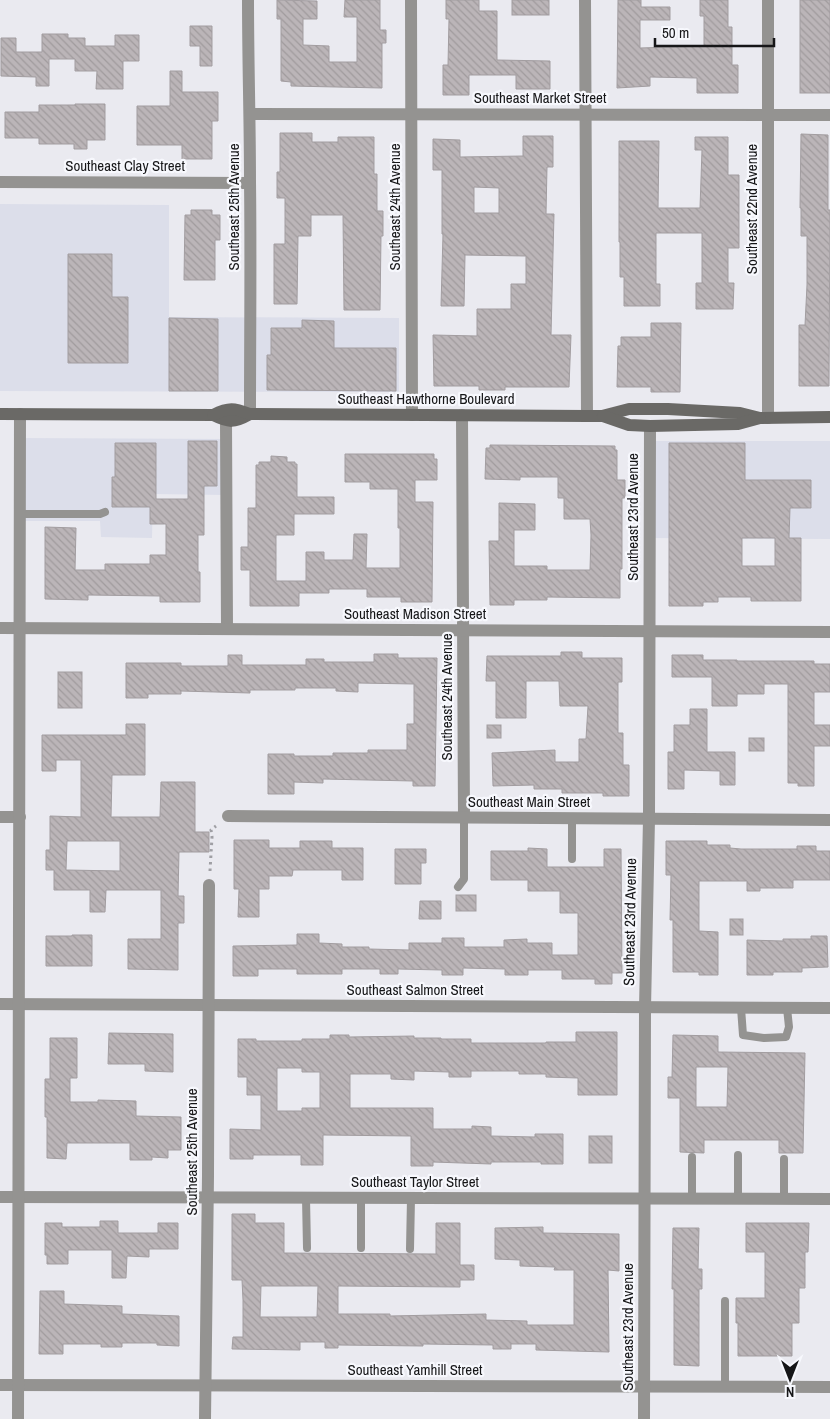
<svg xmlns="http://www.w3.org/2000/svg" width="830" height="1419" font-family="'Archivo Narrow',sans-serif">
<defs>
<pattern id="building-back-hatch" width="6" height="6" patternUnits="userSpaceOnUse" patternTransform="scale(1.25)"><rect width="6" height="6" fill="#bbb5b8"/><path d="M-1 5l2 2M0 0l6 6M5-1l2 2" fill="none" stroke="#a09b9d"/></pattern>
</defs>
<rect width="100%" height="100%" fill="#eaeaf0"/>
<g fill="#dcdeea">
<path d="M0 204 169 205V317L399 318V392L0 391Z"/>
<path d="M19 438 225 439V495L153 494 152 538 101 537 100 521H19Z"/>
<path d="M648 441H830V539L648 538Z"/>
</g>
<g fill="url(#building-back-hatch)" stroke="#a29da0" fill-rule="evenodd">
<path d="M277 0 317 1V19H303V45L329 46V62H357V17H344L345 0H380V30H386V43H382V88L291 86V82L281 81V19H277Z"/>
<path d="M446 0H479V11H497V60L550 61V89H516V75H469V95H443V65H448L449 19H446Z"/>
<rect x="512" y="0" width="37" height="15"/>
<path d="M618 0H641V7H670V20H640V48L704 46V16H700V0H728V27H732V65H738V93H697V78L650 77V86L617 88Z"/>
<rect x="800" y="0" width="30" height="93"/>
<path d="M190 26H212V66H200V46H190Z"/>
<path d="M42 34H68V38H85V46H115V35H139V61H123V89H96L97 71H75V59H49V86H36V77L1 76V38H16V52H42Z"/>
<path d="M170 71H182V92H218V121H212V159H182V145H137V106H170Z"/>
<path d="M75 104H105V140H87V149H74V144H39V138H5V112H39V105H75Z"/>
<path d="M280 133H312V142H338V137H374V174H377V211H383V236H381L380 310H344L343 215H311V236H298L297 304H274V244H285V198H277V172H280Z"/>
<path d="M801 134 828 135V210H830L829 386H799V325H805L807 285V236H801V208H800Z"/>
<path d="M523 136H553V167H547L546 214H554L551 335H571L569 387H505V390H479V386H434L433 335 477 336V309H511V284H526V256L465 255 464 306H441L443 234H442V170H433V139L460 140V157L523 156ZM474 187 499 188V213H474Z"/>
<path d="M695 137H728V175H739V248H728V283H734L733 309H696V283H702V233H656V284H660V306H624V277H620V242H619V141H659L658 208H700L702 150H695Z"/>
<path d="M191 210H212V215H220V240H215V280H184L185 215H191Z"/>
<path d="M68 254H112V297H128V363H68Z"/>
<path d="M169 318 218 319V391H169Z"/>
<path d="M302 320 334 321V348H396V391L267 390V355H271V328H302Z"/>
<path d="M651 323H681L680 392H651V387H617L618 346H621V337H651Z"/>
<path d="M188 441H217V486H204V535H198V572H200V602H160V596L88 595V600L45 599V527L76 528 75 570H105V564H150V555H166V524H150V507H112V477H115V443H156V499H188Z"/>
<path d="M669 443H745V480H811V508H790L789 538H801V601H751V597H718V602H703V606H669ZM742 538H775V566H742Z"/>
<path d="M490 445 615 446V450H617V480H625V498H622V569H620V598L547 597V600H514V605H490L489 541H499V503L535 504V530H514V566H547V570H590L591 535 590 519H564V498H558V477H520V480L485 479 486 448H490Z"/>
<path d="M345 454H434V459H437V480H415V502H433L432 602H401V597H367V589H329V593H299V606H250V570H241V547H248V508H256V465H259V462H271V456L287 457V462H295V464H297V497H334V514H294V535H276V581H306V552H324V560H353L354 534H367L366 568H400V528H398V489H370V482H345Z"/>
<path d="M561 652H582V658H622V682H618V733H623V765H629V796H603V793H562V789H534V785L493 786 492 753 555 750V762H579V739H586L588 706H560L559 681H526V718H496V681H486L487 656H561Z"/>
<path d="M374 654H398V658H437L435 786H413V781L323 779V783L294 782V794H268V754H294V756H333V753H368V750H407V724H414V684L358 683V692L336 691V688H295V690H250V693L181 691V694H148V698H126V663H181V666H228V655H242V665H306V659H324V662H374Z"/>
<path d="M672 655H703V660H737V661H814V664H830V692H814V725H830V746H814V786H798V783H788V684H764V694H737V706H712V677H672Z"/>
<rect x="58" y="672" width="24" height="36"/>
<path d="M690 709H707V752H735V785H720V771L684 770V789H668V752H674V725H690Z"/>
<path d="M126 724H145V775H112L111 817H160L161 782H195V832H209V852H179L178 896H184V923H178V970L128 969V939H161V890H106L105 912H90V890H54V870H46V850H50V816L81 817V760H56V771H42V735H126ZM67 841H120V871L66 870Z"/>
<rect x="487" y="725" width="14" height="13"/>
<rect x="749" y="738" width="15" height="13"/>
<path d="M234 840H269V848H300V841H332V848H363V880H342V870H293L292 876H269V889H259V917H238L239 889H234Z"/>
<path d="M666 841H707V845H730V848L741 849H797V846H816V851H830V880H793V888H760V891H747V881H699V931L718 932V975H699V972H673V920H670L671 875H666Z"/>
<path d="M528 848 547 849V867H604V849H621L622 973H612V984H595V979H562V970H528V975H505V969L463 968V975H442V970L398 969V974H380V969H342V974H297V969H258V976H233V946L297 945V934H319V943L342 944V947H369V949L409 950V943H442V938H464V947H504V940L527 939V943H552V955H578V913H560V891H528V880H491V851H528Z"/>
<path d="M395 849H426V863H421V884H395Z"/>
<rect x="456" y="895" width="20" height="16"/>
<path d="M420 901H441V919H419Z"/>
<rect x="730" y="919" width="13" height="16"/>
<path d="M72 935H92V966H46V936H72Z"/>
<path d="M811 936H827L828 967 802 968V972H773V975H747V940L783 941V939H811Z"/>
<path d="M576 1032H617V1095H578V1078L546 1077V1074H519V1071H471V1077H449V1072L414 1071V1080L391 1079V1074H350V1108H433V1129H472V1126L491 1127V1136L535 1137V1134H563V1164H541V1162H491V1164L433 1162V1166H411V1136L323 1135V1165H301V1155H253V1159H230V1129L261 1130V1095H247V1077H238V1039H256V1041H302V1039H330V1035H349V1037L414 1036V1038H441V1039H471V1043H546V1042H576ZM277 1068H302V1072H320V1108H302V1111H277Z"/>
<path d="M109 1033 173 1034V1072L145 1071V1064H108Z"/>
<path d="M673 1035 718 1036V1052L805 1053 803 1153H779V1140H704V1153L680 1152V1098H668V1077H672ZM696 1067H728L727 1107H696Z"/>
<path d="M50 1038H77V1078H70V1102H98V1100L136 1101V1116L181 1117V1150H168V1158L152 1157V1160H130V1143H67L66 1159 47 1158V1117H45V1079H50Z"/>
<rect x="589" y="1136" width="23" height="27"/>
<path d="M232 1214H255V1223H284V1253L436 1254V1223H460V1265H474V1280H460V1287L338 1286V1314H390V1316L486 1314V1320L527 1321V1325H574V1270H554L555 1267 520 1266V1260L495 1259V1228L543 1227V1233L619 1234V1271L608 1270 609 1352 536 1350V1344H511V1349H493V1345L423 1344V1346L338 1345V1348H325V1342H300V1350L232 1349 233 1337H243V1300L242 1280H232ZM261 1286H318L317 1317H260Z"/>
<path d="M100 1221H118V1233H158V1223H178V1249H149V1257L127 1256 126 1278H112V1250H68V1264H47V1255H45V1223H62V1227H100Z"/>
<path d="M746 1223H809L808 1252H805V1288H799V1323H792V1356H738V1323H736V1298H765V1252H746Z"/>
<path d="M673 1228H699L698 1269H702V1289H699V1366L674 1365V1289H672Z"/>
<path d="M40 1291H64V1304L122 1306V1314L179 1316V1346L157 1345V1343H122V1347H101V1344H63V1354H39Z"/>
</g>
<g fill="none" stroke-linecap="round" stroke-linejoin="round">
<path stroke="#9f9fa4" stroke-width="3" stroke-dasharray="2.5 4" stroke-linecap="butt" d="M210 871 212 837 211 830 216 826"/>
<g stroke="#949391" stroke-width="8">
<path d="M21 514H100L105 512"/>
<path d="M572 819V859"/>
<path d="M458 887 464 879V818"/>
<path d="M741 1008 743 1035 764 1038 786 1037 789 1027 787 1008"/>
<path d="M738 1155V1199"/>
<path d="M692 1157V1199"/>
<path d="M306 1198 307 1248"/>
<path d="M784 1199V1159"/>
<path d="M361 1248V1198"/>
<path d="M410 1249 411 1198"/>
<path d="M725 1386V1301"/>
</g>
<g stroke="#949391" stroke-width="12">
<path d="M248 0C248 61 250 122 250 182 251 260 250 337 250 414"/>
<path d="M411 0 412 415"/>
<path d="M585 0 587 416"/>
<path d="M768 0V418"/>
<path d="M250 114 830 115"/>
<path d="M0 182 250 183"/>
<path d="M462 415 464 818"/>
<path d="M226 421 227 629"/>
<path d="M0 628 830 632"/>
<path d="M228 816 830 820"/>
<path d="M0 817H20"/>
<path d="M0 1004 830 1008"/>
<path d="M0 1197 830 1199"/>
<path d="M0 1385 830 1387"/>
<path d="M18 1419 20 414"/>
<path d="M205 1419 208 1176 209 885"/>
<path d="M644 1419 645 1008 649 819 650 426"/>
</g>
<g stroke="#6a6966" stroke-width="12">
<path d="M0 414 213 415C229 423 234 423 250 414"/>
<path d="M213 415C229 407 234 408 250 414L587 416H602L629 409H668L740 413 760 418 830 417"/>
<path d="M603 416 629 425 650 426 738 424 760 418"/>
</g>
</g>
<g text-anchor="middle" stroke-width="4.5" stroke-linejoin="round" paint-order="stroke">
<g font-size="15" fill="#161618" stroke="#f7f8fd">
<text x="540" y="103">Southeast Market Street</text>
<text x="125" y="171">Southeast Clay Street</text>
<text transform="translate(234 207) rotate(-90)" y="5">Southeast 25th Avenue</text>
<text transform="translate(395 207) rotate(-90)" y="5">Southeast 24th Avenue</text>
<text transform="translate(752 209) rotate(-90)" y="5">Southeast 22nd Avenue</text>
<text x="426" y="404">Southeast Hawthorne Boulevard</text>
<text transform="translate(633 517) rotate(-90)" y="5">Southeast 23rd Avenue</text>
<text x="415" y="619">Southeast Madison Street</text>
<text transform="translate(447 697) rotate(-90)" y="5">Southeast 24th Avenue</text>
<text x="529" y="807">Southeast Main Street</text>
<text transform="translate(630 922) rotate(-89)" y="5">Southeast 23rd Avenue</text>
<text x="415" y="995">Southeast Salmon Street</text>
<text transform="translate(192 1152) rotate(-90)" y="5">Southeast 25th Avenue</text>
<text x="415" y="1187">Southeast Taylor Street</text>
<text transform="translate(628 1327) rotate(-90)" y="5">Southeast 23rd Avenue</text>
<text x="415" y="1375">Southeast Yamhill Street</text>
</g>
</g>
<g transform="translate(790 1379) rotate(180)" stroke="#f7f8fd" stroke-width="4" paint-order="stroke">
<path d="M0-4L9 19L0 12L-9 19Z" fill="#161618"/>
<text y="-8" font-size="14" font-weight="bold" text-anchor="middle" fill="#161618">N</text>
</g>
<path d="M655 38v8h119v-8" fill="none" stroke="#161618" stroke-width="2.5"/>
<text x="662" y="38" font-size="15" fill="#161618" stroke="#f7f8fd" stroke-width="4" paint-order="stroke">50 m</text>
</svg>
